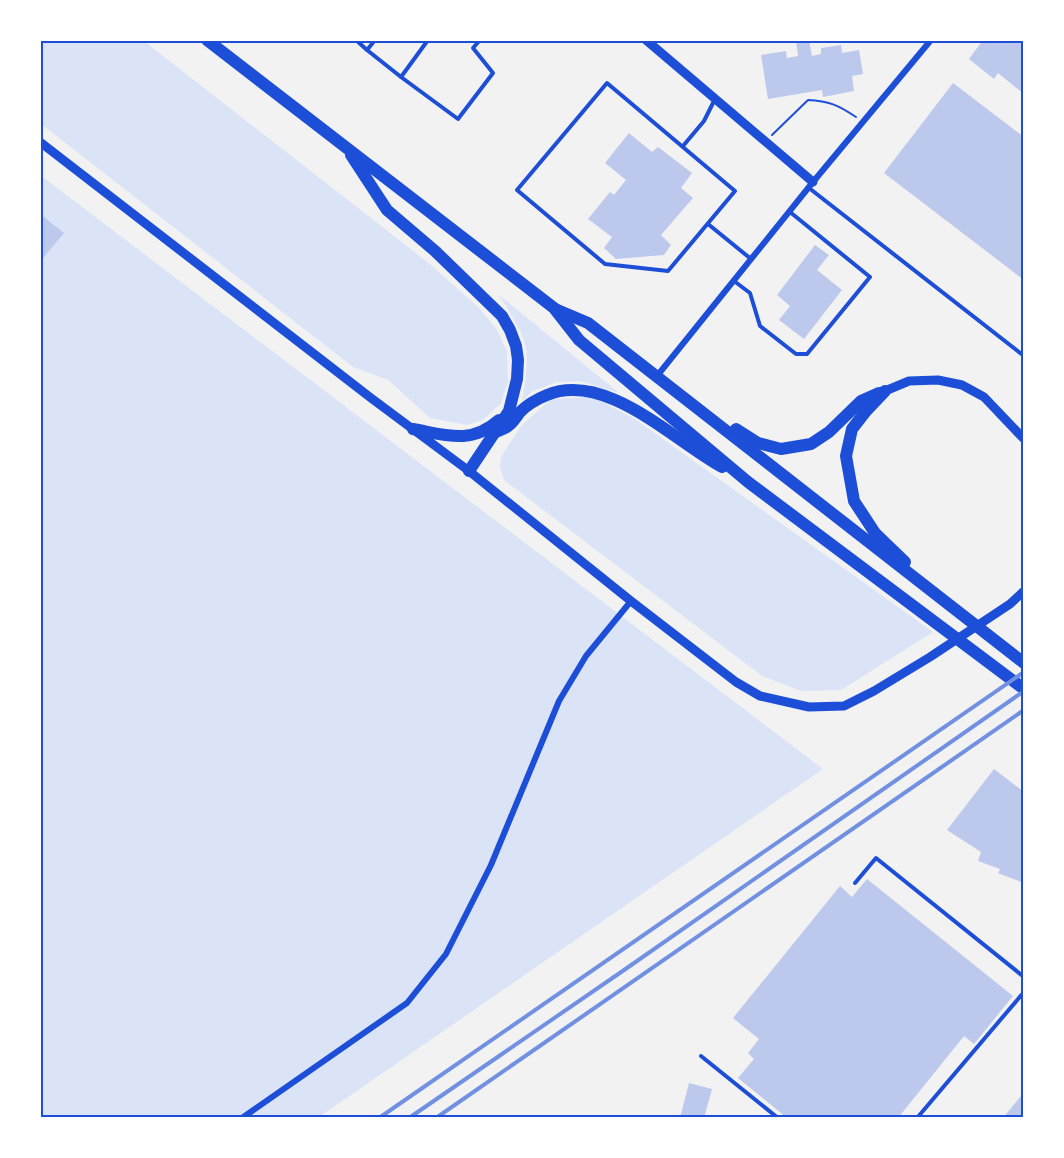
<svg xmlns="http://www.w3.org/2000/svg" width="1064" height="1158" font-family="Ubuntu,sans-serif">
<rect width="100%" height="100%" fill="#f2f2f2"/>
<g fill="#dbe4f7">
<path d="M40 41H144L431 265 478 307 496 328 507 351 508 381 501 403 483 420 467 425 430 418 388 380 353 367 41 124Z"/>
<path d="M40 175 823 769 319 1117H41Z"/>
<path d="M499 295 619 393 580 381 557 382 533 391 522 401C525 383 530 358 524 341 518 324 508 310 499 295Z"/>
<path d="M593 397 635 419 933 632 841 690 801 691 762 676 504 480 500 467 501 457 521 426 551 399Z"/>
</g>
<g fill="#bdc9ec">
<path d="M796 40H809L812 56 821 54V48L841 45 842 53 859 50 863 74 852 76 854 91 823 97 822 90 768 99 761 55 786 51 787 58 798 56Z"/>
<path d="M983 40H1024V94L998 73 994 79 969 59Z"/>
<path d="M953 83 1024 137V280L884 173Z"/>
<path d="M629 133 652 152 658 147 692 173 681 188 693 198 661 235 671 245 664 255 616 259 604 248 612 237 588 219 610 192 614 195 626 180 605 163Z"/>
<path d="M40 214 64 233 43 258 40 256Z"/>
<path d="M815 245 829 255 817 270 842 290 804 339 779 320 790 306 777 295Z"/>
<path d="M994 769 1024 792V883L998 873 1000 869 978 861 981 852 947 830Z"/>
<path d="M867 879 1013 996 974 1044 964 1036 898 1118H787L738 1078 754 1059 748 1053 759 1039 733 1018 840 886 852 897Z"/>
<path d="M689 1083 712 1089 704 1118H680Z"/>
<path d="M1024 1092V1118H1003Z"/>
</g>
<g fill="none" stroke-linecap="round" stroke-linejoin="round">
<path stroke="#1d4ed8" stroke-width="2" d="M772 135 808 100C829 101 838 105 856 117"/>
<g stroke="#1d4ed8" stroke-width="4">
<path d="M356 40 367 50 375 40"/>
<path d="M367 50 401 77 458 119 493 73 473 48 480 40"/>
<path d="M401 77 428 40"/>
<path d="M607 83 735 191 668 271 605 264 517 190Z"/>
<path d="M683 146 704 121 715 99"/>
<path d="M809 188 1024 356"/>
<path d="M708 224 751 259"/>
<path d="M734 281 750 293 760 326 796 354H807L870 277 790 212"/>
<path d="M855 883 876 858 1024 977"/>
<path d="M701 1056 778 1118"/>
<path d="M917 1118 1024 992"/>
</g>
<g stroke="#1d4ed8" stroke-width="6">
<path d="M657 376 813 182 931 40"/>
<path d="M242 1118 407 1003 446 954 491 865 559 701 586 656 631 601"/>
</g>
<g stroke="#1d4ed8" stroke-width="9">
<path d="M646 40 813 182"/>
<path d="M40 142 371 398 469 471 631 601 736 682 760 696 809 707 844 706 874 691 930 657 1010 604 1024 591"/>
<path d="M885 391 909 381 938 380 962 385 984 397 1024 439"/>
</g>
<g stroke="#1d4ed8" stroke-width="12">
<path d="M207 40 554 308 579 340 748 482 1024 689"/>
<path d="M351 155 387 210 435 251 502 316 510 330 516 346 518 360 517 379 509 411 469 471"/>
<path d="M555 309 588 323 1024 663"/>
<path d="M885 391 866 411 852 429 846 456 854 501 875 533 905 562"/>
<path d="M413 429C446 435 471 445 499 420"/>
<path d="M736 429 758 443 781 449 811 444 829 432 861 401 879 393"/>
<path d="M496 432C499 430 505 429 508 426 513 423 516 417 520 412 527 405 537 399 547 395 606 371 673 440 722 467"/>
</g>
<g stroke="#7290e2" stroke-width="4">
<path d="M379 1118 1024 672"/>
<path d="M409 1118 627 968 1024 691"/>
<path d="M436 1118 1024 710"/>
</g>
</g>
<rect width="1064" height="1158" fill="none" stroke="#ffffff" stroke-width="84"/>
<rect x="42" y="42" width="980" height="1074" fill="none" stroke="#1d4ed8" stroke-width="2"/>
</svg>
